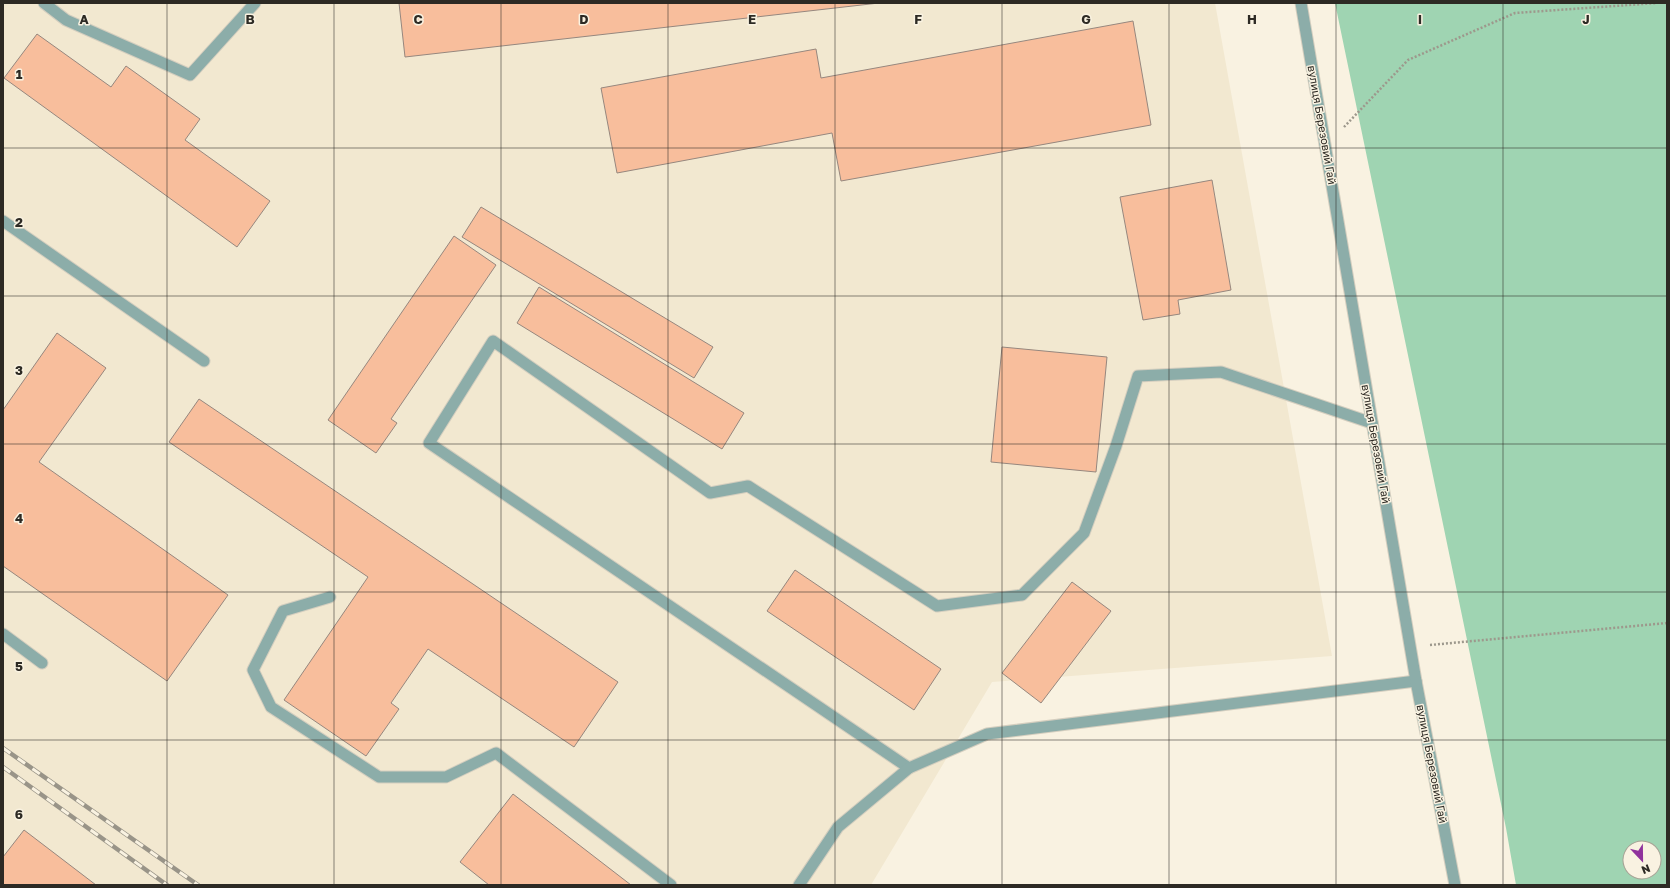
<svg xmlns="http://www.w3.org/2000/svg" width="1670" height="888" font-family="'Golos Text',sans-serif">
<rect width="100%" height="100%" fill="#f9f2e1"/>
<path fill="#f2e8d0" d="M3 3H1215L1332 656 992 682 871 885H3Z"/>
<path fill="#9fd4b2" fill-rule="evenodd" d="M1335 3H1667V885H1516L1506 828ZM1630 848H1654V872H1630Z"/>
<g fill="#f8be9c" stroke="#96877e">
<path d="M399 3H879L405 57Z"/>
<path d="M1133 21 1151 125 841 181 832 133 617 173 601 88 816 49 821 78Z"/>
<path d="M37 34 111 87 126 66 200 119 185 140 270 201 237 247 4 78Z"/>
<path d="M1212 180 1231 290 1178 300 1180 314 1143 320 1120 197Z"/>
<path d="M481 207 713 347 694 378 462 237Z"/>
<path d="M454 236 496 265 391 419 397 423 376 453 328 420Z"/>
<path d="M539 287 744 413 722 449 517 323Z"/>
<path d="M57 333 106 368 39 462 228 595 167 681 3 566V410Z"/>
<path d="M1002 347 1107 357 1096 472 991 462Z"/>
<path d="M199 399 618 682 574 747 428 649 391 703 399 709 366 756 284 700 368 577 169 442Z"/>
<path d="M795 570 941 669 914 710 767 611Z"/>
<path d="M1072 582 1111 611 1041 703 1002 673Z"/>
<path d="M513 794 631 885H489L460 862Z"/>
<path d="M24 830 96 885H5L3 883V857Z"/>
</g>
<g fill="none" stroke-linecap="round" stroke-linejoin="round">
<g stroke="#d4cebf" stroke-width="13">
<g id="service">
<path d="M44 3 66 20 190 75 255 3"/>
<path d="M3 221 204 361"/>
<path d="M330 597 283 611 253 670 271 707 379 777H446L496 753 671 885"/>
<path d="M3 634 42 663"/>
<path d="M909 768 429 443 493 341 710 493 748 486 937 606 1022 595 1084 533 1116 446 1138 376 1221 372 1372 423"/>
<path d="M799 885 838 827 909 768 987 734 1416 681"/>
</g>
</g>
<g stroke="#d4cebf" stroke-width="13">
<path id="tertiary" d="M1301 3 1416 681 1455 885"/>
</g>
<g stroke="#9d988c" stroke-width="2.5" stroke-dasharray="2 2" stroke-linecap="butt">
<path d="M1344 127 1408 60 1515 13 1657 3"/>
<path d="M1430 645 1667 623"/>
</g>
<use href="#service" stroke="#8cada9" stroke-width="11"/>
<use href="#tertiary" stroke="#8cada9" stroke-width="11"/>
<g stroke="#999488" stroke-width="4.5">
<g id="rail">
<path d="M3 748 198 885"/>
<path d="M3 767 167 885"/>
</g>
</g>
<use href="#rail" stroke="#f9f2e1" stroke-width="3" stroke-dasharray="9" stroke-linecap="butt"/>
</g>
<path fill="none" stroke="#2d2a24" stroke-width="1" stroke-opacity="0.55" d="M167 3V885M334 3V885M501 3V885M668 3V885M835 3V885M1002 3V885M1169 3V885M1336 3V885M1503 3V885M3 148H1667M3 296H1667M3 444H1667M3 592H1667M3 740H1667"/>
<g text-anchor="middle" stroke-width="3" stroke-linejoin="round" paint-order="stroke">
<g font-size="11" fill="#2d2a24" stroke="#f9f2e1">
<text transform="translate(1322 125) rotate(80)" y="4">вулиця Березовий Гай</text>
<text transform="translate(1376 444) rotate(80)" y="4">вулиця Березовий Гай</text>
<text transform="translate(1432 764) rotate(79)" y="4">вулиця Березовий Гай</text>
</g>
</g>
<g font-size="13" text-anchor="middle" font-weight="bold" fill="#2d2a24" stroke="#f9f2e1" stroke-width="3" stroke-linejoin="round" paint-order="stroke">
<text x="84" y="24">A</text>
<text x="250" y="24">B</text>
<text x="418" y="24">C</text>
<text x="584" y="24">D</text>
<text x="752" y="24">E</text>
<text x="918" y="24">F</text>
<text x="1086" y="24">G</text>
<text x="1252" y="24">H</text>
<text x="1420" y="24">I</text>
<text x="1586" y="24">J</text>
<text x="19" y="79">1</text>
<text x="19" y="227">2</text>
<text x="19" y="375">3</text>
<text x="19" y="523">4</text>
<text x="19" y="671">5</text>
<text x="19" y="819">6</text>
</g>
<rect width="1670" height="888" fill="none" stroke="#2d2a24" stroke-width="8"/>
<g transform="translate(1642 860) rotate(158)"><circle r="19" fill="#f9f2e1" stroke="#a7a295"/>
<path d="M0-3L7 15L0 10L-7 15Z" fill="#90329c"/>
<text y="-6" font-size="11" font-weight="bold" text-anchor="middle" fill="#2d2a24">N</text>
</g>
</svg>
